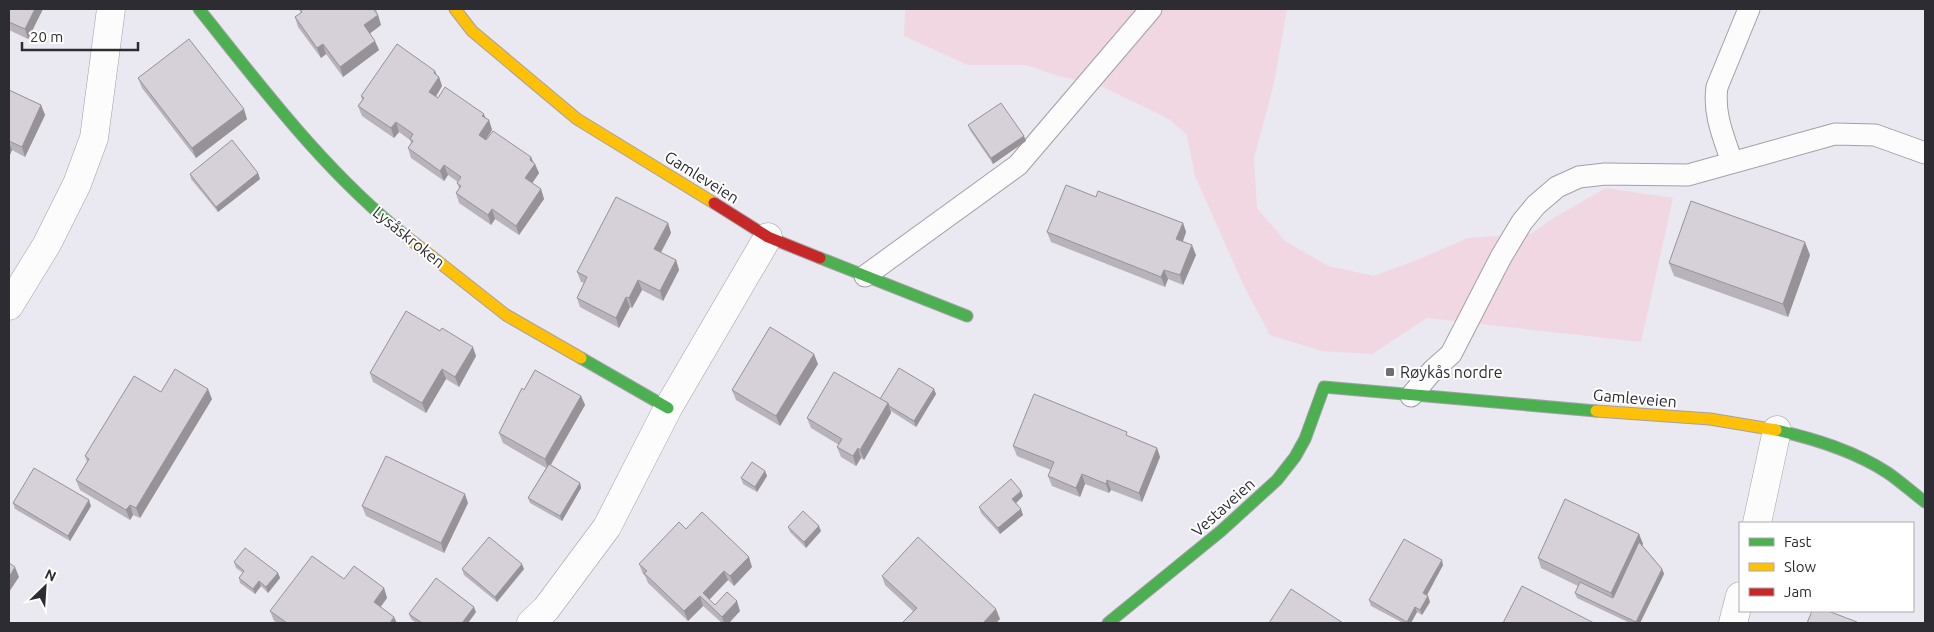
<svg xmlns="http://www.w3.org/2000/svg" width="1934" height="632" font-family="Ubuntu,sans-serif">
<rect width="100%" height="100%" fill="#eae8f0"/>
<path fill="#f0d7e2" d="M905 9H1287L1274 83 1254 158 1257 208 1285 241 1328 266 1374 276 1422 258 1468 238 1531 234 1555 217 1606 188 1673 198 1641 342 1427 318 1372 354 1322 351 1270 335 1243 284 1195 176 1187 135 1169 119 1103 87 1059 76 1026 65H968L904 36Z"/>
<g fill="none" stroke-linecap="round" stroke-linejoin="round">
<g stroke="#a2a0a7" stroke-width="23">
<g id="lane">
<path d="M1732 162C1724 138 1713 114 1717 87L1749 9"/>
<path d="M865 276 1018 165 1151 9"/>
<path d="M1411 396 1433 370 1451 354 1501 257 1522 222 1536 205 1557 187 1579 177 1605 174 1688 175 1835 134 1875 135 1925 153"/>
</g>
</g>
<g stroke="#a2a0a7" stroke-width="29">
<g id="street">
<path d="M9 306 47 244 77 184 94 138 111 9"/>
<path d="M1757 523 1777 430"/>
<path d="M531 623 546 609 607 527 668 408 768 237"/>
<path d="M1733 623 1740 596"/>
</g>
</g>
<g stroke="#a2a0a7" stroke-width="13">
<g id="fast">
<path d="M199 9C263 89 326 173 407 237"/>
<path d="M820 258 967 316"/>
<path d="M581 358 668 408"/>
<path d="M1776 430C1815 439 1855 451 1888 473 1901 482 1913 493 1925 502"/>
<path d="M1108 623 1221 531 1277 480 1295 457 1305 439 1324 387 1596 411"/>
</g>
</g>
<g stroke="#a2a0a7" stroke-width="13">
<g id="slow">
<path d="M455 9 472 31 577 119 714 203"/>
<path d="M407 237 506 315 581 358"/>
<path d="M1596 411 1710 419 1776 430"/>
</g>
</g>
<g stroke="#a2a0a7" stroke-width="13">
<path id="jam" d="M714 203 768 237 820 258"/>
</g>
<use href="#lane" stroke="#fcfcfd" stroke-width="21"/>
<use href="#street" stroke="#fcfcfd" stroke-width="28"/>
<use href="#fast" stroke="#4caf50" stroke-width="11"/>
<use href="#slow" stroke="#ffc107" stroke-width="11"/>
<use href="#jam" stroke="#c62828" stroke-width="11"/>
</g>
<g fill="#b8b3bb">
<path d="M9 9H43L28 39 9 30Z"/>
<path d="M299 9H376L381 25 370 33 379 50 343 77 326 54 321 58 298 27 295 17 301 13Z"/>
<path d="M435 71 436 75 439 77 442 86 436 97 485 118 489 120 492 130 486 140 531 157 539 173 532 183 541 189 544 199 519 235 495 219 491 225 459 203 456 193 459 188 457 183 458 182 448 175 444 181 411 158 408 148 411 143 410 140 399 132 394 138 362 116 358 106 362 100 361 96Z"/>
<path d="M138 78 247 119 196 158 142 88Z"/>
<path d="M9 90 41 105 45 115 25 157 12 150 9 157Z"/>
<path d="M968 125 1026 141 993 164 970 130Z"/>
<path d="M258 173 260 179 218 212 191 179 190 174Z"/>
<path d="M1096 197 1183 223 1186 232 1183 241 1196 255 1183 285 1168 279 1165 287 1051 242 1047 232Z"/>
<path d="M668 223 671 233 661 253 676 260 679 270 663 301 642 290 632 308 630 307 619 328 580 307 577 298 584 283 581 282 577 272Z"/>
<path d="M1810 255 1788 317 1674 276 1669 263Z"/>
<path d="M476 356 459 387 446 379 426 413 373 382 370 373Z"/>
<path d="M818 364 780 426 736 400 732 390Z"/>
<path d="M524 390 581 396 585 405 551 465 580 483 581 488 562 521 530 503 528 498 546 468 503 443 499 433Z"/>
<path d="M161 392 212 399 140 518 133 515 130 520 80 490 76 480 87 462 85 456Z"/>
<path d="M936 394 916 427 891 411V413L864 460 861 458 856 466 841 457 837 447 839 445 811 428 807 418 880 399Z"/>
<path d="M1128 436 1157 448 1160 457 1142 502 1111 490 1109 493 1085 484 1080 497 1052 486 1048 476 1051 470 1017 456 1013 446Z"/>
<path d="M765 471 767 476 757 492 743 484 741 478Z"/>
<path d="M1023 496 1016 503 1023 515 1000 534 981 513 979 507Z"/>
<path d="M13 503 91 506 70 541 15 509Z"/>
<path d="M468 503 444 553 366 516 362 506Z"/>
<path d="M788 527 821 531 806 548 790 532Z"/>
<path d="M686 529 752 567 734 586 728 580 709 600 715 605 740 611 729 623H722L703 606 688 621 648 583 645 576 643 574 639 564Z"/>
<path d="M1639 534 1643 544 1642 545 1662 569 1664 574 1640 623H1630L1577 598 1575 593 1578 586 1541 568 1538 558Z"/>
<path d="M234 562 278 573 280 578 268 593 261 586 255 594 240 583 239 578 243 573 236 568Z"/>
<path d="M1443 565 1426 595 1428 596 1430 602 1422 615 1417 612 1411 623H1403L1371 606 1369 600Z"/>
<path d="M462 569H524L497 602 464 575Z"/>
<path d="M882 576 1000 619 996 623H902L913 611 885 585Z"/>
<path d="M344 579 384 588 387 598 381 607 397 623H277L274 621 270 611Z"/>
<path d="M476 612 468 623H416L411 619 409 614Z"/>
</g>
<g fill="#969298">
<path d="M35 9H43L28 39 25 29Z"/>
<path d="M378 15 381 25 368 35 364 25Z"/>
<path d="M375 41 379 50 343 77 340 67Z"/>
<path d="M323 44 326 54 321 58 317 48Z"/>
<path d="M435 71 438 78 439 77 442 86 432 102 429 92 434 73Z"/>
<path d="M41 105 45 115 25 157 22 147Z"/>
<path d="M244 109 247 119 196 158 192 148Z"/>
<path d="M484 114 487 123 489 120 492 130 482 145 479 135 482 116Z"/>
<path d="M396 122 399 132 394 138 391 128Z"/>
<path d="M1024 136 1026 141 993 164 991 158Z"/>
<path d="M9 142 12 150 9 157Z"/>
<path d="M531 157 534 165 535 164 539 173 529 188 525 178 530 160Z"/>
<path d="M444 165 448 175 444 181 440 171Z"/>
<path d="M258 173 260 179 218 212 216 207Z"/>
<path d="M541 189 544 199 519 235 516 226Z"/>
<path d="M492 209 495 219 491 225 488 215Z"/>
<path d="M668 223 671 233 657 259 654 249Z"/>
<path d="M1183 223 1186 232 1180 249 1176 239Z"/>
<path d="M1805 242 1810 255 1788 317 1783 304Z"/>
<path d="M1192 245 1196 255 1183 285 1180 275Z"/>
<path d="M676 260 679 270 663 301 660 291Z"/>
<path d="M1164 270 1168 279 1165 287 1161 277Z"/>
<path d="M638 280 642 290 632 308 629 298Z"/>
<path d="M626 297 630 307 619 328 616 318Z"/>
<path d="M473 347 476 356 459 387 455 377Z"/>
<path d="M814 354 818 364 780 426 776 416Z"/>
<path d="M442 369 446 379 426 413 422 403Z"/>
<path d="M208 389 212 399 140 518 136 508Z"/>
<path d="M934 389 936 394 916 427 914 421Z"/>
<path d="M581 396 585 405 548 469 545 459Z"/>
<path d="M888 403 891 413 864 460 860 450Z"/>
<path d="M858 448 861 458 856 466 853 456Z"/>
<path d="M1157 448 1160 457 1142 502 1139 493Z"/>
<path d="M765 471 767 476 757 492 755 487Z"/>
<path d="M1082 474 1085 484 1080 497 1076 488Z"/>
<path d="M1107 480 1111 490 1109 493 1106 484Z"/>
<path d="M580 483 581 488 562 521 560 516Z"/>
<path d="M1021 491 1023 496 1014 505 1012 499Z"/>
<path d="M465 494 468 503 444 553 441 543Z"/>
<path d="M89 500 91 506 70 541 68 536Z"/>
<path d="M130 505 133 515 130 520 126 510Z"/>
<path d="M1021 509 1023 515 1000 534 998 528Z"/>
<path d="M819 526 821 531 806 548 804 542Z"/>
<path d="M1639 534 1643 544 1615 603 1611 593Z"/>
<path d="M749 557 752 567 734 586 730 576Z"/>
<path d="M1442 560 1443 565 1425 599 1423 593Z"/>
<path d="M522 564 524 569 497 602 495 597Z"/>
<path d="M15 567 19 577 9 592V577Z"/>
<path d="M1662 569 1664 574 1640 623H1637L1636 622Z"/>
<path d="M724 571 728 580 706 603 703 593Z"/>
<path d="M278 573 280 578 268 593 266 587Z"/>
<path d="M259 581 261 586 255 594 253 589Z"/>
<path d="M384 588 387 598 377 611 374 602Z"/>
<path d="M700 596 703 606 688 621 684 611Z"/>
<path d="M1428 596 1430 602 1422 615 1420 610Z"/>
<path d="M737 601 740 611 729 623H724L722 617Z"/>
<path d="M474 607 476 612 468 623H462Z"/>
<path d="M1415 607 1417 612 1411 623H1408L1407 622Z"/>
<path d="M996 609 1000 619 996 623H983Z"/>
<path d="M394 617 397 623H390Z"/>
</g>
<g fill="#d6d0d9" stroke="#969298">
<path d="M9 9H35L25 29 9 22Z"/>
<path d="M300 9H376L374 10 378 15 364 25 375 41 340 67 323 44 317 48 295 17 302 12Z"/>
<path d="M189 39 244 109 192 148 138 78Z"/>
<path d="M397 44 435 71 434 73 439 77 429 92 438 98 445 87 484 114 482 116 489 120 479 135 486 140 493 131 531 157 530 160 535 164 525 178 541 189 516 226 492 209 488 215 456 193 461 186 457 183 461 177 444 165 440 171 408 148 413 141 410 139 413 134 396 122 391 128 358 106 364 98 361 96Z"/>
<path d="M9 90 41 105 22 147 9 141Z"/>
<path d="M1001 103 1024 136 991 158 968 125Z"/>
<path d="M232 140 258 173 216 207 190 174Z"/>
<path d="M1066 185 1096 197 1098 191 1183 223 1176 239 1192 245 1180 275 1164 270 1161 277 1047 232Z"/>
<path d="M616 197 668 223 654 249 676 260 660 291 638 280 629 298 626 297 616 318 577 298 587 277 577 272Z"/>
<path d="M1691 201 1805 242 1783 304 1669 263Z"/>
<path d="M406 311 440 331 442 328 473 347 455 377 442 369 422 403 370 373Z"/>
<path d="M770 327 814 354 776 416 732 390Z"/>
<path d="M899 368 934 389 914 421 889 406 888 403 880 399Z"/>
<path d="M175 369 208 389 136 508 130 505 126 510 76 480 89 459 85 456 134 376 161 392Z"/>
<path d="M535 370 581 396 545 459 499 433 522 388 524 390Z"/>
<path d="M834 372 888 403 860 450 858 448 853 456 837 447 842 439 807 418Z"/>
<path d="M1034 394 1127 432 1126 435 1157 448 1139 493 1107 480 1106 484 1082 474 1076 488 1048 476 1054 462 1013 446Z"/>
<path d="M386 456 465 494 441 543 362 506Z"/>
<path d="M752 462 765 471 755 487 741 478Z"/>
<path d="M549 464 580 483 560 516 528 498Z"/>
<path d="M34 468 89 500 68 536 13 503Z"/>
<path d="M1011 479 1021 491 1012 499 1021 509 998 528 979 507Z"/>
<path d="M1565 499 1639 534 1611 593 1538 558Z"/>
<path d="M803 511 819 526 804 542 788 527Z"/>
<path d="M702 512 749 557 730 576 724 571 703 593 715 605 727 592 737 601 722 617 700 596 684 611 644 573 647 571 639 564 679 522 686 529Z"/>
<path d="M489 537 522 564 495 597 462 569Z"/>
<path d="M918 537 996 609 983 623H902L917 608 882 576Z"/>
<path d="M1404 539 1442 560 1423 593 1428 596 1420 610 1415 607 1407 622 1369 600Z"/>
<path d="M1639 542 1662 569 1636 622 1575 593 1580 582 1613 598Z"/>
<path d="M245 548 278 573 266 587 259 581 253 589 239 578 244 571 234 562Z"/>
<path d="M312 556 344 579 354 566 384 588 374 602 394 617 390 623H287L270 611Z"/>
<path d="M9 563 15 567 9 577Z"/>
<path d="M436 578 474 607 462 623H422L409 614Z"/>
<path d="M1522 586 1594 623H1503Z"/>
<path d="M1291 589 1343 623H1269Z"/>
<path d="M1812 611H1828L1857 622V623H1807Z"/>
</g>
<rect fill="#6f6e74" stroke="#fff" stroke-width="2" x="1385" y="367" width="10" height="10" rx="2.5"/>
<g text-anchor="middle" stroke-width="4" stroke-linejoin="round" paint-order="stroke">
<g font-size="16" fill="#2d2c32" stroke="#fff">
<text transform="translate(702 177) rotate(32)" y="6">Gamleveien</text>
<text transform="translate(409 237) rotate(39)" y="6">Lysåskroken</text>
<text transform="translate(1635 398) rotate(5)" y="6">Gamleveien</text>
<text transform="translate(1223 507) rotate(-42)" y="6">Vestaveien</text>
</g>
<g font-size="16" fill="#2d2c32" stroke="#fff" text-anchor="start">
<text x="1400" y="378">Røykås nordre</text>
</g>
</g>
<rect width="1934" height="632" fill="none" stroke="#2d2c32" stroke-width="20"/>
<rect x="1739" y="522" width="175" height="90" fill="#ffffff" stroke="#ababad"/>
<rect x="1749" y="538" width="25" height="8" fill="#4caf50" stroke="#ababad"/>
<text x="1784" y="547" font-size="15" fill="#2d2c32">Fast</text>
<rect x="1749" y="563" width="25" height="8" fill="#ffc107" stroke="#ababad"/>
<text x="1784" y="572" font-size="15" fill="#2d2c32">Slow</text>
<rect x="1749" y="588" width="25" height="8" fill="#c62828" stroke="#ababad"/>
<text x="1784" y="597" font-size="15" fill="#2d2c32">Jam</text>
<g transform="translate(45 587) rotate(25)" stroke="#ffffff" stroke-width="4" paint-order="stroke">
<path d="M0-4L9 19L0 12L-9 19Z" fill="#2d2c32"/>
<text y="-8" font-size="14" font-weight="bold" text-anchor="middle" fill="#2d2c32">N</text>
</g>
<path d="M22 42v8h116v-8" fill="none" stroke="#2d2c32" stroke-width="2.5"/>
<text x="30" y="42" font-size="15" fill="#2d2c32" stroke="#ffffff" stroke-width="4" paint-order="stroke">20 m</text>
</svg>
